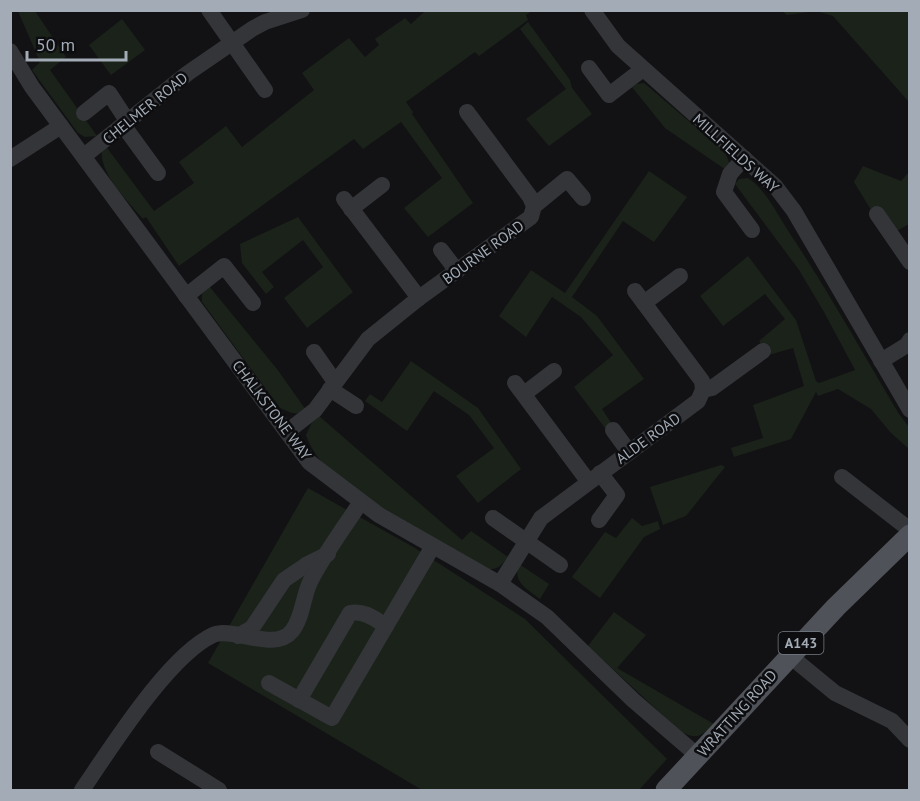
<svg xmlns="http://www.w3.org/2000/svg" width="920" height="801" font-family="'PT Sans',sans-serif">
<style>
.green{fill:#1a221a}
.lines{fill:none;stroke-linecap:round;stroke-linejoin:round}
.minor{stroke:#333539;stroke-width:16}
.major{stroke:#4f5259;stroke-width:21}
.labels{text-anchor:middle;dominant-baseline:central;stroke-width:5;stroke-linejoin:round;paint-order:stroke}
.shield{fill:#0d0d0f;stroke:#757c84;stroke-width:1.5}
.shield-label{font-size:14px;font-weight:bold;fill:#a2abb6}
.street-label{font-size:15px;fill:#a2abb6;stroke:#0d0d0f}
</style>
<rect width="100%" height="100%" fill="#121214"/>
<g class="green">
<path d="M18,11H35L66,57L50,70L97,136L85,137L78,133L32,70L40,62Z"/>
<path d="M425,11H532L526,15L528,20L479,56L475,52L406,102L413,112L412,114L473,203L428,237L404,208L442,178L401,122L363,149L354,139L179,266L146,217L143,219C128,201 98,173 102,148L105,145L154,211L194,183L179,162L226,126L242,147L314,90L302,73L349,38L365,57L379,45L375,39L405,18L411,24Z"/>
<path d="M782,11H909V102L833,16L816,11L787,15Z"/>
<path d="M122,19L145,50L111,75L89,45Z"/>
<path d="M528,22L570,80L572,88L592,114L549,146L526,119L566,89L520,29Z"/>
<path d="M644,83L725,152L729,162V167L726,170L665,128L632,87L637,84Z"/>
<path d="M863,166L901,181L909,172V224L893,233L871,210L854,182Z"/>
<path d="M649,171L687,197L654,242L623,221L572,297L597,316L644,379L602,409L612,424L605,428L574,387L613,355L581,317L552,297L526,337L499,316L531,270L565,293Z"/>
<path d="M748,178C765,189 776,212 787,229C827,289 862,352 899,414L909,427V449L891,433L871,409L838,389L818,396L816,392L791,439L734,457L731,448L763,438L753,405L804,386L793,348L769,355L759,341L785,319L765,294L723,326L700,296L748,256L796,320L816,381L819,383L855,370L824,312L799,270L735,184L739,179Z"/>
<path d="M298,217L353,292L307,328L284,298L323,267L303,240L262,272L274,287L266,294L242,263L240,244Z"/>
<path d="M209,286L277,369L306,410C296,417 290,412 280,408L202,302V294Z"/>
<path d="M411,361L478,408L521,469L478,503L456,476L494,448L469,415L434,391L407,431L365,401L370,394L382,402Z"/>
<path d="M319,416L462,540L471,531L508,557C500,567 497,571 484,568C460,554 436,540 412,526C376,504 320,477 306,435L312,422Z"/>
<path d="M721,465L725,467L686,516L663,525L650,487Z"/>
<path d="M308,488L415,548L525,619L667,759L639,790H422L208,663Z"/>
<path d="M632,518L642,526L658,521L660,529L644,537L600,598L572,577L605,532L616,538Z"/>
<path d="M519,564L549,584L540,599C527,589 512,582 519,564Z"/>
<path d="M614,612L646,635L617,668L714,724C702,736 698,740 681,732L588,646Z"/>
</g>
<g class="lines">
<g class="minor">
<path d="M209,10L265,90"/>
<path d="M592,10L618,46L775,186L794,211L910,410"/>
<path d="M10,51L32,87L309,462L379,515L500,584L547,617L633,700L698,756"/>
<path d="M589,68L609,95L643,69"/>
<path d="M84,113L109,93L128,122"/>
<path d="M123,125L158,173"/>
<path d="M84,156L188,73L252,29L265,22L302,10"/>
<path d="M744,158L730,174L724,192L752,230"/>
<path d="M10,159L61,126"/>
<path d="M344,199L419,298"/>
<path d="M534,206L567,179L583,198"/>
<path d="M351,209L382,185"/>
<path d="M877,214L910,262"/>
<path d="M441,250L457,271"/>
<path d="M635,291L702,381L703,390"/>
<path d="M186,296L224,266L253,303"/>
<path d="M644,303L680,276"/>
<path d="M314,352L335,382"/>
<path d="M881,361L907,345L910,340"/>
<path d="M515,383L588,481"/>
<path d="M330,389L356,406"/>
<path d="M524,394L554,371"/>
<path d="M613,430L629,452"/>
<path d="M288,431L315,410L368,339L419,298L531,217L534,206L530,197L467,112"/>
<path d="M842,477L910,530"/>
<path d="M493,518L560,565"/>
<path d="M599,520L617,495L600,473"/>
<path d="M500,584L541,518L698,401L703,390L712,388L763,351"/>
<path d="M238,636L252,628L284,580L306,565L328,554"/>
<path d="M790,656L835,693L892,721L910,740"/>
<path d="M269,683L332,718L433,546"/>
<path d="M299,700L350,613C364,610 375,619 386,626"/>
<path d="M158,752L219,790"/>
<path d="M82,790C111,748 168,656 213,635C233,626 274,653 292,631C303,617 303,595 311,580C325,553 344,528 360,503"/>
</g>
<path class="major" d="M666,790L836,607L910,535"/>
</g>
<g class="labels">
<rect class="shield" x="778.5" y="632" width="45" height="22" rx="4.5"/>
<g class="shield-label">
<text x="801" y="643">A143</text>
</g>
<g class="street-label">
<text transform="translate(145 108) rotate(-39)">CHELMER ROAD</text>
<text transform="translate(736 153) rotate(42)">MILLFIELDS WAY</text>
<text transform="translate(483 252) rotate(-36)">BOURNE ROAD</text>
<text transform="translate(272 410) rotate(53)">CHALKSTONE WAY</text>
<text transform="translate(648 438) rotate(-36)">ALDE ROAD</text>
<text transform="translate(737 713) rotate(-48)">WRATTING ROAD</text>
</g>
</g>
<rect width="920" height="801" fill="none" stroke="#a2abb6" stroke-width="24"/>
<path d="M27 51v9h99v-9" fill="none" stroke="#a2abb6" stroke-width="3"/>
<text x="36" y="51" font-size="18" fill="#a2abb6" stroke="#0d0d0f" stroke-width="4.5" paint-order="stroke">50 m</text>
</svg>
